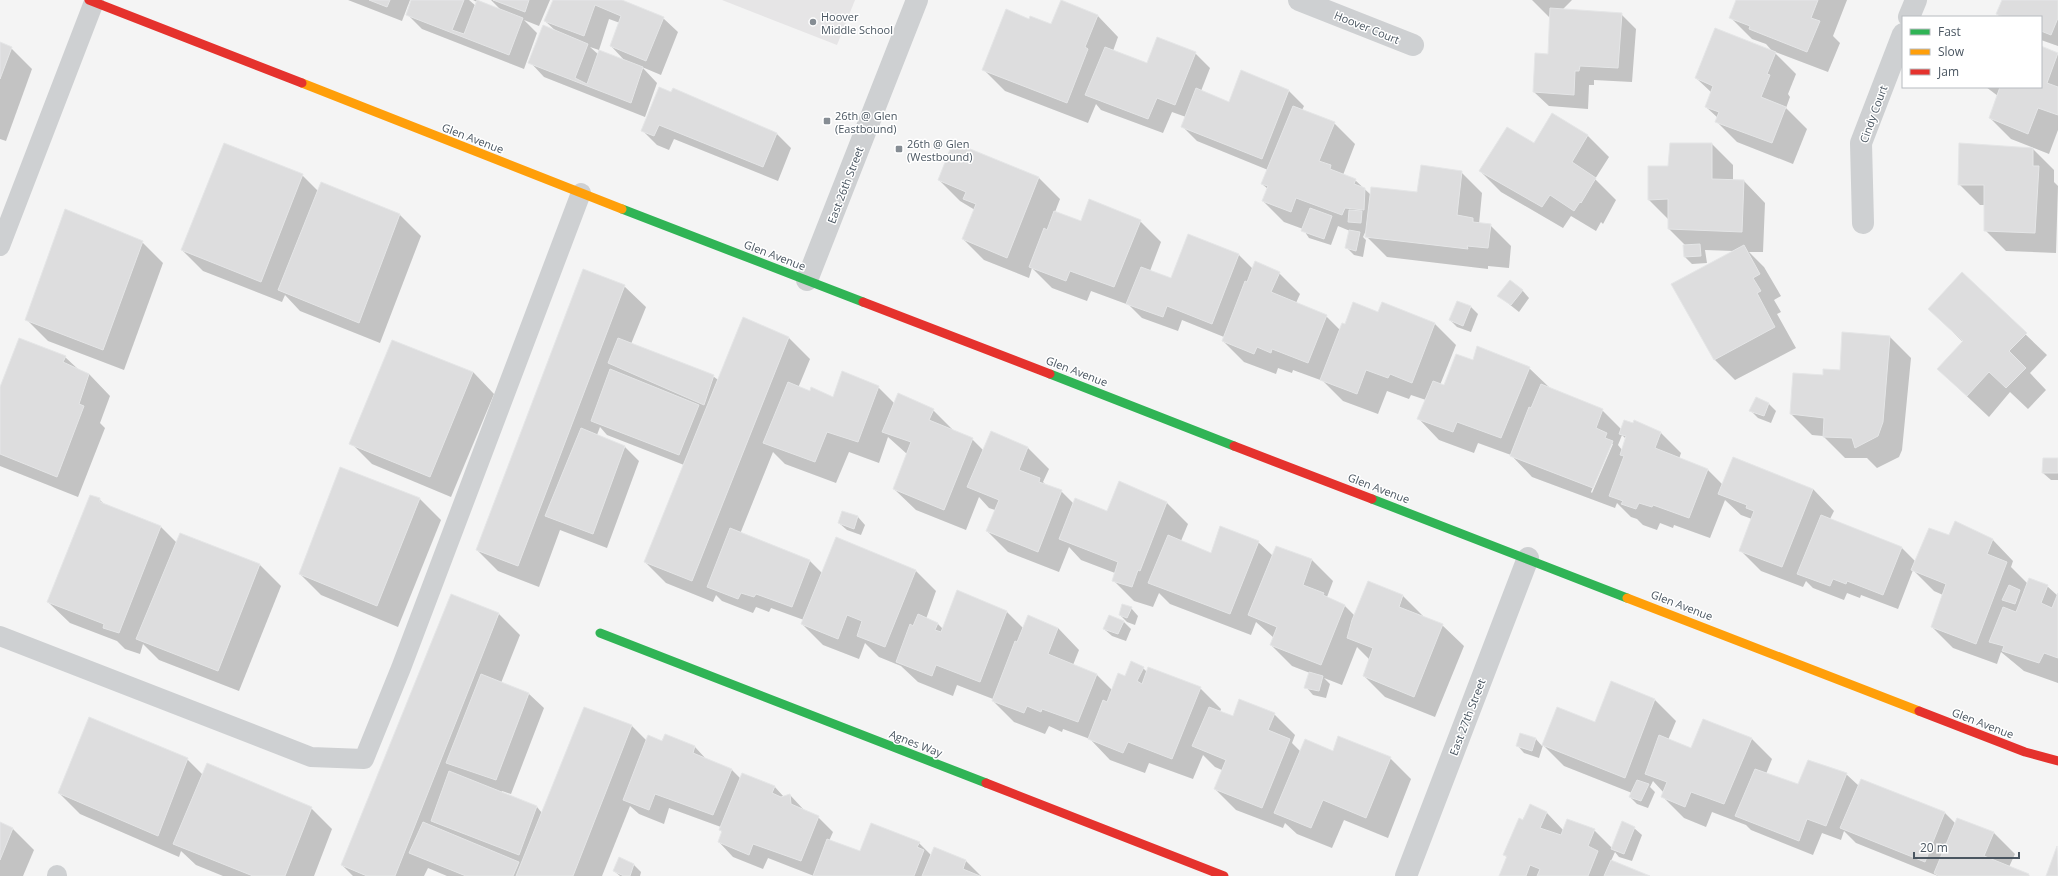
<svg xmlns="http://www.w3.org/2000/svg" width="2058" height="876" font-family="'Open Sans',sans-serif">
<style>
.education{fill:#e6e5e6}
.shadow{fill:#0003;fill-rule:evenodd}
.building{fill:#ddddde;stroke:#e5e6e7}
.lines{fill:none;stroke-linecap:round;stroke-linejoin:round}
.lane{stroke:#ced0d2;stroke-width:20}
.street{stroke:#ced0d2;stroke-width:22}
.fast{stroke:#30b455;stroke-width:9}
.slow{stroke:#ff9f0a;stroke-width:9}
.jam{stroke:#e5322d;stroke-width:9}
.poi-dot{fill:#868d94;stroke:#fff;stroke-width:1.5}
.labels{text-anchor:middle;dominant-baseline:central;stroke-width:3;stroke-linejoin:round;paint-order:stroke}
.poi-label{font-size:11px;fill:#4a5661;stroke:#fff;text-anchor:start}
.street-label{font-size:11px;fill:#4a5661;stroke:#fff}
</style>
<rect width="100%" height="100%" fill="#f4f4f4"/>
<path class="education" d="M722,0H855L837,45Z"/>
<g class="shadow">
<path d="M348,0H410L402,21Z"/>
<path d="M413,0H469L476,6L477,2L473,0H477L501,10L491,0H550L539,26L524,20L537,33L524,69L422,29L407,14Z"/>
<path d="M554,0H619L663,18L678,32L661,75L642,67L657,83L645,117L544,77L530,62L557,32L545,21ZM609,19L620,23L611,46L626,62L599,55L590,47L599,50Z"/>
<path d="M1532,0H1572L1562,10L1621,14L1636,29L1632,82L1594,80V85H1589L1588,109L1549,106L1534,92L1549,55L1551,19Z"/>
<path d="M1737,0H1847L1833,36L1840,43L1828,72L1773,51L1796,74L1788,94L1790,97L1786,108L1807,129L1793,164L1737,142L1716,121L1718,118L1706,107L1712,93L1696,78L1773,52L1766,44L1752,39L1731,18Z"/>
<path d="M2003,0H2058V46L2041,40V17H2001L1997,14Z"/>
<path d="M1097,15L1118,37L1113,51L1148,64L1195,53L1210,68L1201,91L1230,103L1241,72L1289,91L1304,106L1302,110L1334,123L1355,144L1343,175L1355,180L1371,195L1418,193L1461,172L1482,193L1479,224L1490,225L1511,246L1509,268L1488,266V269L1387,257L1366,236L1367,228L1363,237L1366,240L1363,257L1354,255L1346,247L1350,231L1338,226L1331,245L1309,238L1303,229L1284,222L1263,201L1268,189L1262,184L1268,170L1197,141L1183,127L1186,117L1172,112L1163,133L1101,110L1096,104L1088,123L1005,91L984,70L1029,20L1052,26Z"/>
<path d="M0,44L11,48L32,69L6,141L0,139Z"/>
<path d="M2041,47L2058,54V130L2049,154L2011,139L1990,118L1998,96L1986,87H2041Z"/>
<path d="M660,88L776,133L791,148L778,181L674,139L669,150L657,145L643,131Z"/>
<path d="M1552,114L1588,136L1609,157L1595,179L1616,200L1603,224L1601,222L1596,231L1571,216L1563,228L1501,192L1480,171L1534,145Z"/>
<path d="M1712,144L1733,165V181H1744L1765,203L1763,252H1749L1764,267L1781,296L1774,300L1781,312L1777,314L1796,348L1735,380L1714,359L1734,251L1705,250L1707,263L1692,264L1685,257V245L1669,229V220L1649,200L1669,167Z"/>
<path d="M2033,149L2054,170V182L2058,186L2056,253L2006,251L1985,230V205H1980L1959,184Z"/>
<path d="M302,175L318,191L400,215L421,236L380,343L300,311L285,295L282,302L203,271L182,250Z"/>
<path d="M1039,178L1060,199L1055,212L1082,222L1140,221L1161,242L1150,271L1172,279L1239,255L1253,269L1279,273L1300,294L1296,303L1326,316L1340,330L1345,325L1379,313L1383,303L1435,324L1456,345L1440,385L1444,386L1474,362L1529,368L1551,389L1602,410L1622,430L1660,432L1681,453L1679,459L1708,470L1723,485L1813,489L1834,511L1830,519L1901,547L1916,562L1950,537L1992,539L2013,561L2011,567L2028,584L2047,586L2058,596V683L2024,671L2001,652L1997,664L1953,648L1932,627L1943,595L1934,591L1913,570L1898,609L1861,595L1860,598L1847,593L1844,600L1813,588L1806,581L1803,587L1761,571L1740,550L1752,519L1741,515L1725,500L1710,538L1674,525L1673,528L1660,523L1657,530L1643,525L1637,519L1631,517L1617,503L1615,508L1532,477L1511,455L1478,443L1474,453L1439,440L1418,418L1426,400L1411,395L1409,399L1387,391L1378,414L1343,401L1323,381L1293,370L1292,373L1278,368L1276,374L1244,362L1223,341L1224,337L1182,320L1178,331L1142,318L1129,305L1091,291L1087,301L1052,288L1032,268L1029,278L984,260L963,239L975,210L960,201L939,180ZM1622,435L1626,439L1622,450L1618,445ZM1611,443L1613,444L1592,493L1591,492Z"/>
<path d="M142,242L163,263L124,370L48,341L27,320Z"/>
<path d="M1962,274L2047,355L2030,373L2046,390L2028,409L2010,392L1989,417L1938,369L1963,342L1929,309Z"/>
<path d="M624,286L646,307L631,344L713,376L718,380L744,318L789,338L810,359L798,388L833,398L878,387L895,404L933,410L954,431L972,439L984,451L991,433L1028,448L1049,469L1043,482L1047,486L1061,491L1074,504L1108,512L1119,483L1167,503L1188,524L1181,541L1211,554L1258,542L1273,556L1312,560L1333,581L1327,597L1344,605L1355,616L1403,596L1424,617L1442,625L1464,646L1435,717L1385,697L1364,676L1369,659L1357,647L1342,685L1324,678L1330,684L1326,698L1313,695L1306,687L1310,673L1292,666L1271,645L1274,638L1256,622L1251,635L1170,604L1159,593L1153,607L1134,601L1113,580L1115,573L1081,560L1069,547L1059,572L1008,552L987,531L995,510L989,508L979,497L966,530L916,510L894,489L907,454L888,437L879,463L849,452L836,483L785,464L773,452L740,534L810,561L822,573L915,570L936,591L926,619L938,624L943,629L1007,612L1024,629L1058,628L1079,650L1073,665L1097,675L1112,690L1125,677L1143,668L1147,672L1200,688L1221,709L1220,712L1233,717L1274,714L1295,735L1292,743L1301,752H1333L1390,758L1411,779L1388,838L1344,820L1332,848L1297,834L1285,823L1283,828L1236,810L1215,789L1222,770L1215,767L1203,755L1193,779L1149,763L1145,773L1110,760L1090,739L1063,729L1062,732L1049,726L1045,734L1014,722L993,701V699L957,685L953,696L918,682L901,666L879,657L865,643L859,659L823,645L802,624L804,620L771,608L769,612L756,607L753,613L722,601L716,595L713,602L666,583L645,562L684,465L607,435L600,427L597,435L625,447L639,461L607,548L560,530L539,587L498,571L477,550Z"/>
<path d="M1522,290L1529,298L1519,312L1499,296Z"/>
<path d="M1471,307L1478,314L1471,332L1457,327L1450,320Z"/>
<path d="M1890,337L1911,358L1902,450L1899,457L1877,468L1867,458H1845L1823,436L1812,435L1791,414L1824,376L1841,371Z"/>
<path d="M65,357L79,370L89,374L110,396L100,423L105,428L78,497L0,466V389Z"/>
<path d="M473,372L494,394L451,497L372,464L351,443Z"/>
<path d="M1757,399L1769,404L1776,411L1771,423L1758,418L1751,411Z"/>
<path d="M2058,459V480H2051L2043,473Z"/>
<path d="M341,469L420,499L441,520L398,627L321,595L300,574Z"/>
<path d="M99,499L105,505L161,527L177,543L180,535L260,565L281,586L239,691L159,660L143,644L140,654L125,649L117,641L70,623L48,602Z"/>
<path d="M858,517L865,525L861,535L847,530L839,523Z"/>
<path d="M1131,608L1138,616L1135,625L1127,622L1120,615Z"/>
<path d="M499,614L520,635L501,683L529,694L544,708L511,794L502,791L501,793L537,807L542,813L585,708L632,726L647,741L695,747L707,760L732,770L741,779L774,786L784,797L790,795L805,811L818,817L833,832L829,841L861,852L919,843L931,855L965,860L981,876H814L768,858L763,869L733,857L719,842L723,833L720,830L721,827L669,808L664,824L639,814L630,806L602,876H447L428,868L424,876H353L342,865Z"/>
<path d="M1124,622L1131,629L1126,641L1112,636L1104,629Z"/>
<path d="M1655,700L1676,721L1668,740L1692,749L1751,738L1772,759L1766,774L1799,786L1846,774L1859,786L1861,781L1945,813L1956,824L1958,819L1994,833L2015,854L2009,867L2030,876H1938L1856,843L1844,831L1841,840L1822,833L1813,855L1751,830L1746,825L1712,812L1706,827L1684,818L1663,797L1664,793L1653,781L1650,787L1655,792L1648,808L1637,804L1630,797L1632,793L1564,766L1543,745L1539,758L1524,753L1517,745L1520,734L1536,739L1542,746L1558,708L1595,723Z"/>
<path d="M187,759L203,775L311,808L332,829L314,876H223L196,865L181,851L179,857L80,814L59,793Z"/>
<path d="M1530,806L1547,813L1563,830H1594L1612,848L1634,828L1642,835L1632,861L1619,857L1615,852L1611,861L1647,876H1500L1507,858L1504,854Z"/>
<path d="M0,823L13,829L34,850L23,876H0Z"/>
<path d="M2057,847L2058,876H2047Z"/>
<path d="M619,859L634,865L641,872L640,876H620L614,871Z"/>
</g>
<g class="building">
<path d="M369,0H390L387,7Z"/>
<path d="M411,0H464L452,30L464,34L477,0L523,18L509,55L406,15Z"/>
<path d="M493,0H529L525,12Z"/>
<path d="M553,0H622L664,17L646,61L610,46L621,16L595,5L584,36L544,21Z"/>
<path d="M1061,0L1098,15L1085,47L1088,49L1067,103L982,70L1006,9L1029,19L1030,16L1051,24Z"/>
<path d="M1736,0H1818L1811,18L1820,21L1807,52L1749,29L1750,26L1729,18Z"/>
<path d="M2002,0H2058V18L2051,35L2041,31V17H2004L1996,14Z"/>
<path d="M1550,8L1622,13L1618,68L1580,66L1579,71H1575L1574,95L1533,92L1535,53L1548,54Z"/>
<path d="M543,25L588,44L575,78L587,84L599,50L643,67L631,103L528,63Z"/>
<path d="M1715,28L1776,52L1767,74L1770,75L1761,97L1786,107L1772,143L1715,122L1719,112L1705,107L1713,86L1695,78Z"/>
<path d="M1157,37L1196,52L1175,105L1157,98L1148,119L1085,95L1105,47L1147,63Z"/>
<path d="M0,42L12,47L0,79Z"/>
<path d="M2041,46L2058,53L2047,83L2058,87V115L2038,108L2028,134L1989,118L2000,87H2041Z"/>
<path d="M1241,70L1289,90L1262,159L1181,127L1196,88L1229,102Z"/>
<path d="M659,87L671,92L673,88L777,133L763,167L659,125L654,136L641,131Z"/>
<path d="M1293,106L1335,122L1319,161L1331,165L1330,169L1356,179L1354,184L1365,188L1364,210L1345,208L1342,215L1296,198L1291,212L1262,201L1268,186L1261,184Z"/>
<path d="M1552,113L1588,135L1572,162L1596,178L1581,203L1580,202L1574,211L1550,195L1542,207L1479,171L1507,127L1534,143Z"/>
<path d="M953,142L1039,177L1007,258L962,239L976,204L963,199L966,192L938,180Z"/>
<path d="M224,143L303,174L261,282L181,250Z"/>
<path d="M1670,143H1712V179L1744,180L1742,232L1668,229V199L1648,200V166H1668Z"/>
<path d="M1959,143L2033,148V166H2039L2035,233L1984,231V185H1958Z"/>
<path d="M1421,165L1462,171L1457,215L1473,218V222L1491,224L1488,248L1467,246L1468,249L1365,237L1371,187L1417,192Z"/>
<path d="M321,182L400,214L359,323L278,290Z"/>
<path d="M1089,199L1141,220L1114,287L1070,271L1066,281L1029,267L1044,228L1047,230L1054,211L1081,221Z"/>
<path d="M1310,208L1332,216L1324,239L1301,231Z"/>
<path d="M65,209L143,241L103,350L25,320Z"/>
<path d="M1349,210L1362,211L1361,223L1348,222Z"/>
<path d="M1349,230L1360,232L1356,251L1345,248Z"/>
<path d="M1188,234L1239,254L1212,324L1167,306L1163,317L1126,304L1141,267L1171,278Z"/>
<path d="M1700,244L1701,256L1684,257L1683,245Z"/>
<path d="M1744,245L1760,274L1753,278L1761,291L1757,293L1775,327L1714,360L1671,284Z"/>
<path d="M1255,261L1280,272L1271,292L1327,315L1308,363L1272,349L1271,353L1257,347L1254,354L1222,341L1245,281L1247,282Z"/>
<path d="M583,269L625,285L518,566L476,550Z"/>
<path d="M1962,272L2027,333L2009,351L2026,368L2006,388L1989,372L1967,396L1937,369L1963,341L1928,309Z"/>
<path d="M1510,280L1523,290L1511,305L1497,296Z"/>
<path d="M1457,301L1471,306L1463,326L1449,320Z"/>
<path d="M1353,302L1378,312L1382,302L1435,323L1412,383L1390,374L1388,378L1366,370L1357,394L1320,380L1342,323L1345,324Z"/>
<path d="M743,317L789,337L692,581L644,562Z"/>
<path d="M1842,332L1890,336L1883,422L1878,436L1855,448L1852,438L1823,437L1824,418L1790,414L1793,373L1823,375V369L1840,370Z"/>
<path d="M19,338L66,356L63,362L89,374L79,404L84,406L57,477L0,454V387Z"/>
<path d="M618,338L714,375L704,405L608,363Z"/>
<path d="M392,340L473,372L430,477L349,444Z"/>
<path d="M1477,346L1530,367L1501,438L1457,422L1453,432L1417,419L1433,381L1444,385L1456,354L1473,360Z"/>
<path d="M610,369L699,405L679,455L591,421Z"/>
<path d="M842,371L879,386L858,442L827,432L815,462L763,443L788,382L810,391L811,387L833,397Z"/>
<path d="M1541,384L1603,409L1596,428L1607,433L1605,438L1613,441L1593,488L1510,456L1529,407L1531,408Z"/>
<path d="M898,393L934,409L929,420L973,438L944,510L893,489L911,442L882,432Z"/>
<path d="M1756,397L1769,403L1764,416L1749,411Z"/>
<path d="M1624,420L1633,423L1634,420L1661,432L1655,448L1708,469L1689,518L1653,505L1652,507L1639,503L1636,509L1621,504L1623,501L1609,496L1624,456L1620,455L1626,436L1619,434Z"/>
<path d="M581,428L625,446L593,534L545,516Z"/>
<path d="M991,431L1028,447L1019,470L1040,478L1039,482L1062,490L1038,552L986,531L999,500L967,487Z"/>
<path d="M1733,457L1813,489L1782,567L1739,551L1754,511L1746,508L1747,505L1718,494Z"/>
<path d="M2043,458H2058V473H2042Z"/>
<path d="M340,467L420,498L377,606L299,574Z"/>
<path d="M1119,481L1167,502L1140,571L1138,570L1132,587L1112,581L1118,562L1059,539L1075,498L1107,511Z"/>
<path d="M90,495L100,498V502L161,526L119,633L103,628L104,624L47,602Z"/>
<path d="M842,511L858,516L854,529L838,523Z"/>
<path d="M1821,515L1902,547L1883,595L1847,581L1846,584L1833,579L1830,586L1797,574Z"/>
<path d="M1955,521L1993,539L1987,554L2007,562L1976,644L1931,627L1946,584L1911,570L1929,528L1949,535Z"/>
<path d="M1220,526L1259,541L1230,614L1148,583L1168,535L1211,553Z"/>
<path d="M730,528L810,560L792,607L756,594L754,597L741,593L738,599L707,587Z"/>
<path d="M180,533L260,564L218,671L136,639Z"/>
<path d="M836,537L916,570L885,647L857,636L862,621L847,615L838,639L801,624Z"/>
<path d="M1276,546L1312,559L1303,585L1324,593L1323,595L1345,605L1321,665L1270,645L1277,627L1248,615Z"/>
<path d="M2029,578L2048,585L2041,603L2052,608L2058,593V658L2044,653L2039,663L2002,651L2004,646L1989,642L2003,607L2016,612Z"/>
<path d="M1368,581L1403,595L1399,607L1443,624L1414,697L1363,676L1373,648L1347,638L1352,620Z"/>
<path d="M2009,585L2020,590L2015,604L2002,600Z"/>
<path d="M957,590L1007,611L980,682L936,665L932,676L896,662L910,624L913,626L918,614L938,623L935,630L941,632Z"/>
<path d="M451,594L499,613L395,876H367L341,865Z"/>
<path d="M1122,604L1132,607L1127,618L1119,615Z"/>
<path d="M1028,615L1058,628L1048,654L1097,674L1078,722L1042,709L1041,712L1027,706L1024,713L992,701L1015,641L1017,642Z"/>
<path d="M1109,615L1124,621L1118,634L1103,629Z"/>
<path d="M1131,661L1144,667L1137,681L1142,684L1148,667L1201,687L1172,759L1128,742L1123,753L1088,739L1103,700L1107,702L1118,673L1125,676Z"/>
<path d="M1309,672L1323,676L1319,691L1304,688Z"/>
<path d="M481,674L529,693L496,780L446,763Z"/>
<path d="M1611,681L1655,699L1625,778L1542,745L1557,707L1595,722Z"/>
<path d="M1239,699L1275,713L1268,730L1290,739L1262,808L1214,789L1226,760L1192,746L1209,707L1233,716Z"/>
<path d="M584,707L632,725L573,876H516Z"/>
<path d="M89,717L188,758L158,836L58,793Z"/>
<path d="M1703,719L1752,738L1724,804L1691,792L1685,807L1661,797L1667,782L1645,774L1659,735L1691,748Z"/>
<path d="M1520,733L1536,738L1532,751L1516,746Z"/>
<path d="M665,734L695,746L693,753L732,769L713,815L655,794L649,810L623,800L648,735L662,741Z"/>
<path d="M1338,736L1391,757L1366,818L1323,800L1311,828L1274,813L1305,739L1333,751Z"/>
<path d="M1808,760L1847,773L1826,826L1807,819L1799,841L1735,816L1755,769L1798,784Z"/>
<path d="M207,763L312,807L285,876H253L173,844Z"/>
<path d="M449,771L537,806L519,855L431,821Z"/>
<path d="M742,773L775,786L772,793L781,797L790,794L791,804L819,816L801,861L753,844L749,855L718,842L722,831L719,830Z"/>
<path d="M1861,779L1945,812L1925,862L1840,828Z"/>
<path d="M1637,780L1649,784L1641,801L1629,797Z"/>
<path d="M1530,804L1547,812L1540,828L1561,835L1567,819L1595,829L1588,846L1598,851L1588,876H1537L1540,869L1530,865L1526,876H1499L1507,856L1503,855L1519,818L1523,820Z"/>
<path d="M1957,818L1994,832L1984,856L2029,874L2028,876H1939L1934,873Z"/>
<path d="M1622,821L1635,827L1624,854L1611,849Z"/>
<path d="M0,822L13,828L0,860Z"/>
<path d="M423,822L519,862L513,876H466L409,853Z"/>
<path d="M871,823L920,842L917,847L924,850L914,876H813L827,839L860,851Z"/>
<path d="M2057,846L2058,876H2046Z"/>
<path d="M934,847L966,860L963,869L980,876H922Z"/>
<path d="M619,857L634,864L630,876H624L613,871Z"/>
<path d="M1611,860L1650,876H1604Z"/>
</g>
<g class="lines">
<g class="lane">
<path d="M0,246L94,2"/>
<path d="M0,636L311,757L364,759L401,668L581,193"/>
<path d="M57,876V875"/>
</g>
<g class="street">
<path d="M1299,0L1413,45"/>
<path d="M1909,17L1916,0"/>
<path d="M1863,223L1861,143L1903,34"/>
<path d="M807,280L917,0"/>
<path d="M1406,876L1528,558"/>
</g>
<g class="fast">
<path d="M622,209L863,302"/>
<path d="M1050,374L1234,446"/>
<path d="M1372,499L1627,598"/>
<path d="M600,633L986,783"/>
</g>
<g class="slow">
<path d="M302,83L622,209"/>
<path d="M1627,598L1919,711"/>
</g>
<g class="jam">
<path d="M89,0L302,83"/>
<path d="M863,302L1050,374"/>
<path d="M1234,446L1372,499"/>
<path d="M1919,711L2025,752L2058,761"/>
<path d="M986,783L1224,876"/>
</g>
</g>
<g class="poi-dot">
<circle cx="813" cy="22" r="4"/>
<rect x="823" y="117" width="8" height="8" rx="2"/>
<rect x="895" y="145" width="8" height="8" rx="2"/>
</g>
<g class="labels">
<g class="poi-label">
<text x="821" y="16">Hoover<tspan x="821" dy="13">Middle School</tspan></text>
<text x="835" y="115">26th @ Glen<tspan x="835" dy="13">(Eastbound)</tspan></text>
<text x="907" y="143">26th @ Glen<tspan x="907" dy="13">(Westbound)</tspan></text>
</g>
<g class="street-label">
<text transform="translate(1367 27) rotate(22)">Hoover Court</text>
<text transform="translate(1873 114) rotate(-70)">Cindy Court</text>
<text transform="translate(473 138) rotate(21)">Glen Avenue</text>
<text transform="translate(845 185) rotate(-69)">East 26th Street</text>
<text transform="translate(775 255) rotate(21)">Glen Avenue</text>
<text transform="translate(1077 371) rotate(21)">Glen Avenue</text>
<text transform="translate(1379 488) rotate(21)">Glen Avenue</text>
<text transform="translate(1682 605) rotate(21)">Glen Avenue</text>
<text transform="translate(1467 717) rotate(-69)">East 27th Street</text>
<text transform="translate(1983 723) rotate(21)">Glen Avenue</text>
<text transform="translate(916 743) rotate(21)">Agnes Way</text>
</g>
</g>
<rect x="1902" y="16" width="140" height="72" fill="#ffffff" stroke="#b7bbc0"/>
<rect x="1910" y="29" width="20" height="6" fill="#30b455" stroke="#b7bbc0"/>
<text x="1938" y="36" font-size="12" fill="#4a5661">Fast</text>
<rect x="1910" y="49" width="20" height="6" fill="#ff9f0a" stroke="#b7bbc0"/>
<text x="1938" y="56" font-size="12" fill="#4a5661">Slow</text>
<rect x="1910" y="69" width="20" height="6" fill="#e5322d" stroke="#b7bbc0"/>
<text x="1938" y="76" font-size="12" fill="#4a5661">Jam</text>
<path d="M1914 852v6h105v-6" fill="none" stroke="#4a5661" stroke-width="2"/>
<text x="1920" y="852" font-size="12" fill="#4a5661" stroke="#ffffff" stroke-width="3" paint-order="stroke">20 m</text>
</svg>
